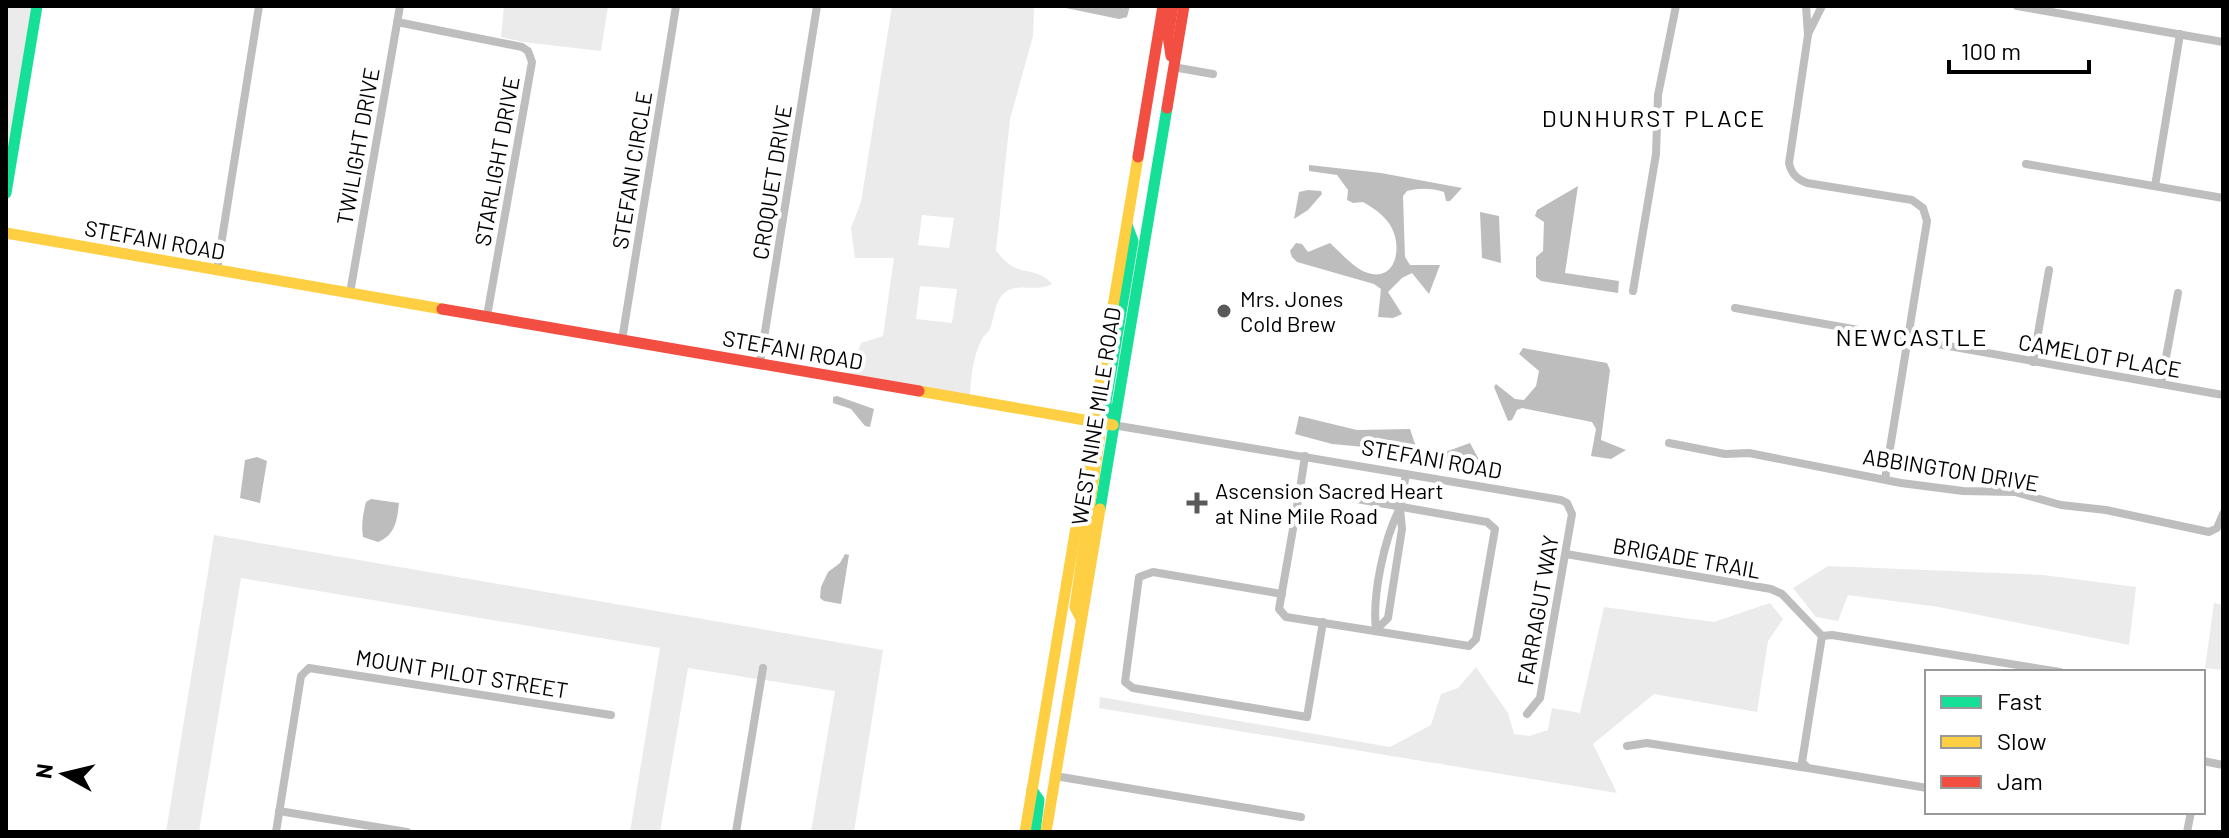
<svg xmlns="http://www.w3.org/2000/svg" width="2229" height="838" font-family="Barlow,sans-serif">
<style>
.green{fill:#ebebeb;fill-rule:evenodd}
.water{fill:#bdbdbd}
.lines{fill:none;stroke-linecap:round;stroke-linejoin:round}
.street{stroke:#bebebe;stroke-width:8}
.fast{stroke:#16e098;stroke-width:11}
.slow{stroke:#ffcf43;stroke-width:11}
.jam{stroke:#f24e42;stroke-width:11}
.poi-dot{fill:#595959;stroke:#fff;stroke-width:3}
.labels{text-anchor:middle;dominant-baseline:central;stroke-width:8;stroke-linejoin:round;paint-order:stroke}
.street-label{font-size:22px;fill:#000;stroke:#fff}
.poi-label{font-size:22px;fill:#000;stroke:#fff;text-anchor:start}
.neighbourhood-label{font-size:24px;letter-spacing:2px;fill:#000;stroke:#fff}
</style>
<rect width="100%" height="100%" fill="#fff"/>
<g class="green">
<path d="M6,6H37L6,193Z"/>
<path d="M504,6H608L601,51L523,42L501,37Z"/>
<path d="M892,6H1032L1034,10L1033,36L1010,119L996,250C1017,281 1034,263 1052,284C1039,292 1023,284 1009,290C994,297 995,317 990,329C988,333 984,335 982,339C973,356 971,377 970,395L850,374L861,343L883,336L894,258H855L851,228L861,202ZM922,215L954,218L949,248L918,245ZM920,286L957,289L952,323L916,319Z"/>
<path d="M214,535L883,650L854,832H811L835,691L688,668L660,832H630L660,648L241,578L199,832H166Z"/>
<path d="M1828,566L2043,575L2136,587L2129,645L1939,607L1848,595L1838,621L1816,617L1793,588Z"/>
<path d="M1770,603L1783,619L1768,641L1757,712L1654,694L1593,744L1617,793L1099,708L1100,697L1390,747L1431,725L1441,694L1458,688L1476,667L1508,713L1514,734L1529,736L1548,730L1552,708L1580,713L1604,607L1714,622Z"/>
<path d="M2214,603L2223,605V670L2205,668Z"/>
</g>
<g class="water">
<path d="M1056,6H1130L1127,17L1119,19Z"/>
<path d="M1309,165L1381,173L1462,188L1450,201H1446L1444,192C1431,188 1419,188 1407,191L1403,196L1405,257L1410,265H1440L1429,294L1412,273L1402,278L1388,292L1402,314L1393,318L1378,317L1381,289L1374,284L1297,262L1292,257L1290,251L1296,243L1302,244L1308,252L1330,243C1341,253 1352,266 1365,272C1398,285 1404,242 1388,222C1381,213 1372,207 1363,202L1353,203L1347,200L1348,190L1337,175L1309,171Z"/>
<path d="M1578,186L1565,273L1619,281L1618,293L1541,281L1536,277V257L1543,251L1544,222L1535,216L1537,210Z"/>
<path d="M1308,190L1321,191L1322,194L1308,210L1294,219L1299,192Z"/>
<path d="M1480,212L1499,216L1501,263L1482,258Z"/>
<path d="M1523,348L1607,363L1610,370L1601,440L1626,450L1611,459L1591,456L1596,429L1592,422L1522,408L1517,410L1512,420L1508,421L1494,387L1496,384L1515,399L1524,400L1536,386L1539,371L1519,354Z"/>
<path d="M837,396L874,409L870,427L865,426L851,409L833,403V397Z"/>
<path d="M1299,416L1357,430L1410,429L1416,447L1423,454L1445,452L1470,443L1483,467L1386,449L1332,444L1295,434Z"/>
<path d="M257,457L267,461L260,503L240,498L245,460Z"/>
<path d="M371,499L399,503C397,521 395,535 378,542L363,537C361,525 363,514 366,502Z"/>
<path d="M845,554L849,555L841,604L824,601L820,598L821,587L828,572L840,563Z"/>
</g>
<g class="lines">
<g class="street">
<path d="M1806,6L1808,35L1789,163C1791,173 1796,179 1807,183L1912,200L1923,208L1927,221L1885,479"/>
<path d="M2017,6L2223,42"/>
<path d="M397,22L522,47L528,51L532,62L487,316"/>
<path d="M1808,34L1822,6"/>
<path d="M1173,67L1213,74"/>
<path d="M2026,164L2223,198"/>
<path d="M2155,186L2180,34"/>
<path d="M217,270L259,6"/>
<path d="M1633,291L1656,154L1658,95L1676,6"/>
<path d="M350,293L400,6"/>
<path d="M1735,308L2223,395"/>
<path d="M622,340L676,6"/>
<path d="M2033,362L2049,270"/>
<path d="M760,363L817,6"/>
<path d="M2161,384L2178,293"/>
<path d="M1113,425L1561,500L1567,503L1572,514L1540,698L1527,714"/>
<path d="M1669,443L1725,454L1749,453L1901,483L1963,491L2015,492L2061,505L2106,510L2209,532L2217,528L2223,514"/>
<path d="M1300,489L1487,522L1495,529L1476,639L1469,646L1286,617L1279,609Z"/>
<path d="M1300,489L1305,456"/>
<path d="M1400,508C1384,539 1372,595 1376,630L1388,618L1402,529L1400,508L1406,474"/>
<path d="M1566,554L1771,589L1782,594L1822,636L1832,635L2060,672"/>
<path d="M1282,594L1153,572L1139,577L1125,682L1133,688L1307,717L1323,622"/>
<path d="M1822,636L1802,762L1808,768L1927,788"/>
<path d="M1627,746L1647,743L1807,768"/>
<path d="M2203,761L2223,765"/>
<path d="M1055,776L1301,817"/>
<path d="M279,811L407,832"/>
<path d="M276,832L301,676L309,668L611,715"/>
<path d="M736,832L763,668"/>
<path d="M2187,832L2191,812"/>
</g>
<g class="fast">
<path d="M6,193L37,6"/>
<path d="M1113,425L1108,419L1106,402L1133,241L1127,225"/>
<path d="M1100,509L1167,108"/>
<path d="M1032,790L1039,800L1035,832"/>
</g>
<g class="slow">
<path d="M6,233L442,309"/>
<path d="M919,391L1113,425"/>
<path d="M1080,617L1075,607L1100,434L1093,421"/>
<path d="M1025,832L1138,157"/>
<path d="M1046,832L1100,509"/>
</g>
<g class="jam">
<path d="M1171,56L1168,36L1173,6"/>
<path d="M1167,108L1184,6"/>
<path d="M1138,157L1163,6"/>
<path d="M442,309L919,391"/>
</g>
</g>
<g class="poi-dot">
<circle cx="1224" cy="311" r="8"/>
<path d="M1193 491h8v8h8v8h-8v8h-8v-8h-8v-8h8z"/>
</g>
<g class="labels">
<g class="street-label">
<text transform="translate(357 146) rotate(-80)">TWILIGHT DRIVE</text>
<text transform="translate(496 161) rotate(-80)">STARLIGHT DRIVE</text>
<text transform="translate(631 170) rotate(-81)">STEFANI CIRCLE</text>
<text transform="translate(771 182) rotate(-81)">CROQUET DRIVE</text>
<text transform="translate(155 239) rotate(10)">STEFANI ROAD</text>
<text transform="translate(793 349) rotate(10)">STEFANI ROAD</text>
<text transform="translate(2100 355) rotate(10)">CAMELOT PLACE</text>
<text transform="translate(1095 416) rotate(-81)">WEST NINE MILE ROAD</text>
<text transform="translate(1432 458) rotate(10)">STEFANI ROAD</text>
<text transform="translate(1951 469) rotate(9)">ABBINGTON DRIVE</text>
<text transform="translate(1687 557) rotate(10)">BRIGADE TRAIL</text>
<text transform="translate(1537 610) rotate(-80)">FARRAGUT WAY</text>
<text transform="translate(462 673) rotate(9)">MOUNT PILOT STREET</text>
</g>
<g class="poi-label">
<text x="1240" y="298">Mrs. Jones<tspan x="1240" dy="25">Cold Brew</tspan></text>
<text x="1215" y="490">Ascension Sacred Heart<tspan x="1215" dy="25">at Nine Mile Road</tspan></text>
</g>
<g class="neighbourhood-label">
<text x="1654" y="117">DUNHURST PLACE</text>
<text x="1912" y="336">NEWCASTLE</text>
</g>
</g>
<rect width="2229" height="838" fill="none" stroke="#000000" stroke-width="16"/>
<rect x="1925" y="670" width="280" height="144" fill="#ffffff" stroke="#999999" stroke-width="2"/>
<rect x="1941" y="696" width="40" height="12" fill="#16e098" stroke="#999999" stroke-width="2"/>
<text x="1997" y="710" font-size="24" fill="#000000">Fast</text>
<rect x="1941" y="736" width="40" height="12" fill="#ffcf43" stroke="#999999" stroke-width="2"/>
<text x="1997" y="750" font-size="24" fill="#000000">Slow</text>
<rect x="1941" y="776" width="40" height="12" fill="#f24e42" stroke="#999999" stroke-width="2"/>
<text x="1997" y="790" font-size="24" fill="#000000">Jam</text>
<g transform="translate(64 774) rotate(278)" stroke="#ffffff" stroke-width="6" paint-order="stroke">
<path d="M0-6L14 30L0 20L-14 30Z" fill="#000000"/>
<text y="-12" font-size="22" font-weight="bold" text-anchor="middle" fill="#000000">N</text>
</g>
<path d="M1949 60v12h140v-12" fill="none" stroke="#000000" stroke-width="4"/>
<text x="1961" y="60" font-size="24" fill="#000000" stroke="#ffffff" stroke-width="6" paint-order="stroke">100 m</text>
</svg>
